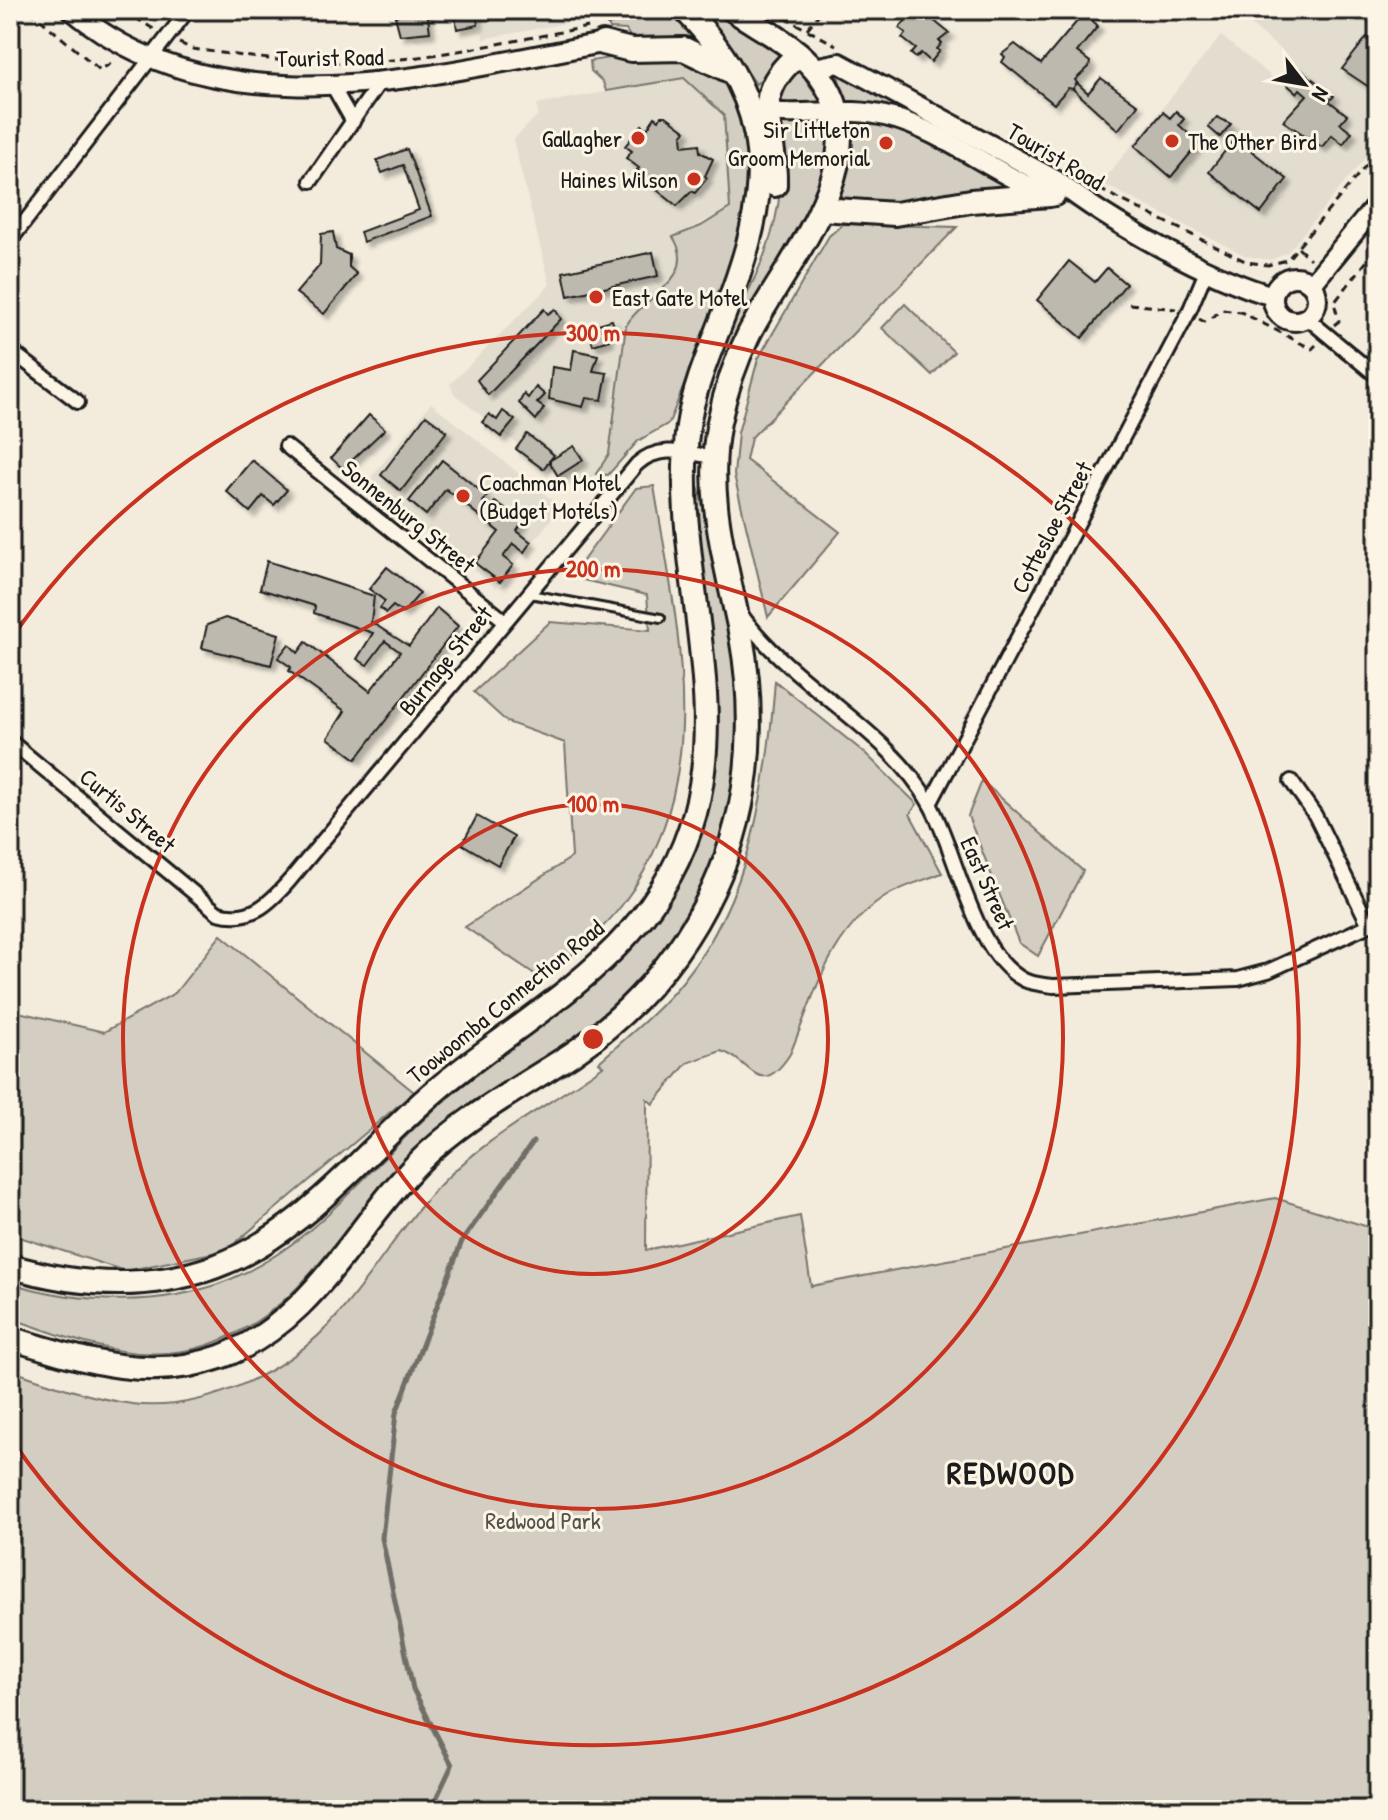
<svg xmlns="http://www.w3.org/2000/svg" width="1388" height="1820" font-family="'Patrick Hand',sans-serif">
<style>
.built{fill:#e3ddcf}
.green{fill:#d3cec1;stroke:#78756e;stroke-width:2}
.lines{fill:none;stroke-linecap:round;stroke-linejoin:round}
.stream{stroke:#716e68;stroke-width:5}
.building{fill:#beb9ae;stroke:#1c1c1c;stroke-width:2;filter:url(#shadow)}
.lane-casing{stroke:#1c1c1c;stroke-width:12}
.street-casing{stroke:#1c1c1c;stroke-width:18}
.secondary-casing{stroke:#1c1c1c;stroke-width:24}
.highway-casing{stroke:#1c1c1c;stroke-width:28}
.path{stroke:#1c1c1c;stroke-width:3;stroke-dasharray:8 6;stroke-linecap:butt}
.lane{stroke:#fcf5e5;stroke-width:6}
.street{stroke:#fcf5e5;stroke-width:12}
.secondary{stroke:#fcf5e5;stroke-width:18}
.highway{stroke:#fcf5e5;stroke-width:22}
.ring{fill:none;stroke:#c8321e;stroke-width:4}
.poi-dot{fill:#c8321e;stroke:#fcf5e5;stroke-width:3}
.labels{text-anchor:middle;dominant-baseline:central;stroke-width:6;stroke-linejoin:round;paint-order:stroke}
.street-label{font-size:24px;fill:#1c1c1c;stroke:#fcf5e5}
.poi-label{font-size:24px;fill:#1c1c1c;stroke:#fcf5e5;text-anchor:end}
.park-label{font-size:24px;fill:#53514e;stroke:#fcf5e5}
.district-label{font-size:32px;font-weight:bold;letter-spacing:2px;fill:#1c1c1c;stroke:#fcf5e5}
.centre{fill:#c8321e;stroke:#fcf5e5;stroke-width:4}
.ring-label{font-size:24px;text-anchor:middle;font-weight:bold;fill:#c8321e;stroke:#fcf5e5;stroke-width:6;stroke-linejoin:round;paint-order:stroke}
</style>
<defs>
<filter id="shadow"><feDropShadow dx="5" dy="5" stdDeviation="2" flood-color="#0004"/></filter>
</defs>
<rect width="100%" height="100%" fill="#f3ecdd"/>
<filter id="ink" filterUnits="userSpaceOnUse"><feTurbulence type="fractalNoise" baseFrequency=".0125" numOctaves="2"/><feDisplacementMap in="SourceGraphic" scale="16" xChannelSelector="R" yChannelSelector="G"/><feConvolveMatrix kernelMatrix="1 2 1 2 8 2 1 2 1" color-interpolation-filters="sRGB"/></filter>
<g filter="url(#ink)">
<g class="built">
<path d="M479,10H633L483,39Z"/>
<path d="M1245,10H1371L1378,16V142L1288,252L1271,260L1246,256L1101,183L1221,36L1277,81L1294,61L1240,16Z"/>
<path d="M684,78L724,115L730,208L674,237L681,256L676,276L639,308L626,326L609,454L596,474L575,490L454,394L450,384L550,285L513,140L538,115L537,104Z"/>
<path d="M431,403L561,507L496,588L366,484Z"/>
</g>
<g class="green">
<path d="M633,10H672L696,40L633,41L626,30L610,29L605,18Z"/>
<path d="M698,10H717L785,56L756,84L723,37Z"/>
<path d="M630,55H680L717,73L730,91L740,115L748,149L749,193L738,248L669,423L638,441L608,475L596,474L609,454L626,326C643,295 700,279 673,237L701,226L730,208L724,115L684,78L606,91L603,82L591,71L590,61Z"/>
<path d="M798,68L822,104L776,105L781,87Z"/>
<path d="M837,72L907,107L900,113L846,104Z"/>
<path d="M826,118L829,137L826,166L816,194L729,347L723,344C746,295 776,245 780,189C782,168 777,144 775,122Z"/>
<path d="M850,118L912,133L1019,189L901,207L836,202L850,162Z"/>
<path d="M843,224L957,227L751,438L746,460L840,532L768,617L734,475L738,433L758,359L829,236Z"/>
<path d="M905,304L954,352L932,375L882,328Z"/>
<path d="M695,474C724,591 757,719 721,838C694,929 627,1003 549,1055C501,1087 451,1114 410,1154C340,1222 307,1312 208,1345C139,1368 75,1340 10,1318V1283C80,1304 162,1308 231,1279C309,1247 361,1178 421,1122C567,986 710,957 718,722L692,518Z"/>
<path d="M654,486C677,628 717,780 622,905C600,934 570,956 542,979L465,927L572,857L565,743L507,722L474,692L550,622L650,630L647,595L571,577L636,488Z"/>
<path d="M775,681L866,754L917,804L910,814L942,873C925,880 906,885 890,894C830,929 815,994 790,1054C759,1102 751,1059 721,1051L687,1063L653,1104L647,1099L646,1250L800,1216L811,1286L1275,1198L1378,1230V1810H10V1370C50,1384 91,1398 132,1404C204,1413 291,1370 337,1316C373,1275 400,1227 438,1187C486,1136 547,1107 603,1066L599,1062C628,1036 658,1012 683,981C751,897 767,786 775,681Z"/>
<path d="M982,781L1083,871L1038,956L1019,943L968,816Z"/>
<path d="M221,935L414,1092L227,1250L125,1271L10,1234V1010L104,1032L175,993Z"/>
</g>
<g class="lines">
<path class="stream" d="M431,1810L452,1765L413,1689L382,1538L396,1413L462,1241L533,1142"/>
</g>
<g class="building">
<path d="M405,10H427L430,32L400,35L395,16L405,13Z"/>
<path d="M454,10H476L478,25L457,29Z"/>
<path d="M915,10H921L949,33L939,41L942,43L937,49L940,51L931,62L921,53L916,58L911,54L916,49L902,38L906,33L899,28Z"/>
<path d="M1084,13L1098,26L1077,52L1090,62L1089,67L1075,80L1077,83L1073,89L1068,88L1054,104L1002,62L1005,57L1002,54L1015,44L1041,64Z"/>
<path d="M1367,37L1378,45V93L1342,69Z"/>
<path d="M1296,66L1334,96L1329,101L1347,115L1340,123L1352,132L1343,144L1332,135L1322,147L1283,121L1307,95L1300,89L1297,93L1284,82Z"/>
<path d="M1101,78L1138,105L1118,130L1073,89L1077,83L1088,93Z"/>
<path d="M1176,111L1184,119L1179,125L1199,143L1171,177L1135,146L1163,112L1170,118Z"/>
<path d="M661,116H666L686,131L682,136L683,146L699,144L700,152L713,159L705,176L707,178L695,193L692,191L677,206L642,178L644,175L637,170L639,168L626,158L632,151L625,146L642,125L647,129L655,117L659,120Z"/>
<path d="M1217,117L1231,124L1220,137L1208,127Z"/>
<path d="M1235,138L1287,179L1261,213L1209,172Z"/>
<path d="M407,149L432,216L363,242L360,232L419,210L403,165L382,173L377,160Z"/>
<path d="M333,232L336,249L349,255V267L357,274L324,314L296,293L320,265L321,234Z"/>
<path d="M653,252L658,276L568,296L563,272Z"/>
<path d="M1069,261L1095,282L1107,268L1126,284L1082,338L1037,300Z"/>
<path d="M544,309L548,314L555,309L561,319L488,395L477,380Z"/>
<path d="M612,320L615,328L607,331L609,340L593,345L588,327Z"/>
<path d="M574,350L598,355L593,371L607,373L602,400L586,398L583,407L549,399L552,367L571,370Z"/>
<path d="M536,387L545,395L537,403L544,408L536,420L519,403L524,394L528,398Z"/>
<path d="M503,411L515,420L501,437L482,422L489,414L497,420Z"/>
<path d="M369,415L385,429L343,469L331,458Z"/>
<path d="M426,415L447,431L401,491L381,475Z"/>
<path d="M527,434L554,455L543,469L516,449Z"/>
<path d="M574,446L583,460L558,476L549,461Z"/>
<path d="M252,460L287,490L274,505L263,496L250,512L226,491Z"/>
<path d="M442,460L487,496L483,502L490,508L495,502L523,522L517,531L531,542L524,552L513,544L503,557L513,565L500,582L475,563L499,532L446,489L426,515L409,501Z"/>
<path d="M267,561L374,596L371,622L409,646L437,608L458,626L356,759L328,738L345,711L289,671L291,667L278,658L289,644L298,653L306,642L370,691L400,652L385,641L367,665L357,659L373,633L314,613L315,606L260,589Z"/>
<path d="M387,567L420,593L403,613L393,606L386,613L380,608L385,601L369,589Z"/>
<path d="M225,618L279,634L271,665L202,648L207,625Z"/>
<path d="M477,816L514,837L498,865L462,844Z"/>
</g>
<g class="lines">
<g class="lane-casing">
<path id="lane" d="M530,594L661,618"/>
</g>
<g class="street-casing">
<g id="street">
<path d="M332,85L353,122"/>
<path d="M311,181L379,83"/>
<path d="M10,241L188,10"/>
<path d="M1307,318L1378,377"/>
<path d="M10,350L78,402"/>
<path d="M286,446L505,621"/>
<path d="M740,613C793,687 887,727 930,804C957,852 973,954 1024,980C1032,984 1045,985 1054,986L1238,979L1268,971L1378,921"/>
<path d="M10,741L218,913C251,922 269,904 290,880L637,464C659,444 687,453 714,457"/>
<path d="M1291,781L1315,815L1369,925"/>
<path d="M930,804L1188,314L1207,269"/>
</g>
</g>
<g class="secondary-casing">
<g id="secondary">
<path d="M72,10C221,135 432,74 603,43"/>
<path d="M814,68L839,63L1057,181C1109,222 1209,278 1273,296"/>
<path d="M756,110C800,119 845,105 889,117C949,133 997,178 1055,196"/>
<circle cx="1295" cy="299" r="22"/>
<path d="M1312,284L1378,203"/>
</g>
</g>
<g class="highway-casing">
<g id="highway">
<path d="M603,43L631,50L684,49L732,72"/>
<path d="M775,185C777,127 746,97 799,54"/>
<path d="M821,209L895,214L971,201L1050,195"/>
<path d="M10,1266C77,1286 147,1291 214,1267C305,1234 363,1152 435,1091C498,1038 574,995 629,933C659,899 683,857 695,813C729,686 671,555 688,426C694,386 711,349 725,312C772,192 780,108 685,10"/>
<path d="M10,1338C80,1359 147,1383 220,1357C314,1323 353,1228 419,1162C463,1118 520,1088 572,1054C653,999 713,917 737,822C752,763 752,696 741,636C727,565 704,495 719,422C725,393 736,360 749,334C787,260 885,153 816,71C794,44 761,29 733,10"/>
</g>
</g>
<g class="path">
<path d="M29,10L100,70L113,62"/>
<path d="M123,10L155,30"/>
<path d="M783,17L836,45"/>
<path d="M140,19L148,10"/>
<path d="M606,24L637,19L638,10"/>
<path d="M807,29L822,10"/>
<path d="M179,43L193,49C244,56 294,64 345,63C428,61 513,40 594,26"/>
<path d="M1099,189L1247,262L1268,265L1287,260L1378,151"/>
<path d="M1298,248L1310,259"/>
<path d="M1129,304L1176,309"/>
<path d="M1199,319L1205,322L1222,310L1241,312L1312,349L1316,345"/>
<path d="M1334,325L1339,321L1334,303L1378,247"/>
</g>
<use href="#lane" class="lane"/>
<use href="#street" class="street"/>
<use href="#secondary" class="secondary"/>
<use href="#highway" class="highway"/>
</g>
</g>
<g class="ring">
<circle cx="593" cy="1039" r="235"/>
<circle cx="593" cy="1039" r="470"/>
<path d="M11 639A706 706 0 1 1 11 1439"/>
</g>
<g class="poi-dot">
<circle cx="638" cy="138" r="8"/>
<circle cx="1172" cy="141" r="8"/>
<circle cx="886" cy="143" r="8"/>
<circle cx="694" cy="179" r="8"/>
<circle cx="596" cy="297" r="8"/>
<circle cx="463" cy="496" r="8"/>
</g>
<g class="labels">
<g class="street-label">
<text transform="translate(330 57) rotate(-1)">Tourist Road</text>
<text transform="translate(1056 156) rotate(31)">Tourist Road</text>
<text transform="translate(409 516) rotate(39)">Sonnenburg Street</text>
<text transform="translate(1051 527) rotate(-62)">Cottesloe Street</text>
<text transform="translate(445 660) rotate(-51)">Burnage Street</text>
<text transform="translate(128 810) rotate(40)">Curtis Street</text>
<text transform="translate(988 883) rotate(66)">East Street</text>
<text transform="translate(505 1001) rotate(-39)">Toowoomba Connection Road</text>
</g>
<g class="poi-label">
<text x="870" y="129">Sir Littleton<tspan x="870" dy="28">Groom Memorial</tspan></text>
<text x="622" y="138">Gallagher</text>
<text x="1188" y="141" text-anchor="start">The Other Bird</text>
<text x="678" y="179">Haines Wilson</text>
<text x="612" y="297" text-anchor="start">East Gate Motel</text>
<text x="479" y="482" text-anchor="start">Coachman Motel<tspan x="479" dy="28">(Budget Motels)</tspan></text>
</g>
<g class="park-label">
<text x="543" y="1520">Redwood Park</text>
</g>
<g class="district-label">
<text x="1011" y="1472">REDWOOD</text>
</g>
</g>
<circle cx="593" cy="1039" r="12" class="centre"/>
<g class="ring-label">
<text x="593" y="341">300 m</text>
<text x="593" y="577">200 m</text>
<text x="593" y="812">100 m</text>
</g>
<rect width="1388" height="1820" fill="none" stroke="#fcf5e5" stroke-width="40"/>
<rect x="20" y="20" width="1348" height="1780" fill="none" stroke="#1c1c1c" stroke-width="3" filter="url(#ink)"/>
<g transform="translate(1304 84) rotate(121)" stroke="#fcf5e5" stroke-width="6" paint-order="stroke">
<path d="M0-6L14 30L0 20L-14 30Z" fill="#1c1c1c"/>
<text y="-12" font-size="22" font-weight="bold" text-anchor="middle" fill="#1c1c1c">N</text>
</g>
</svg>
